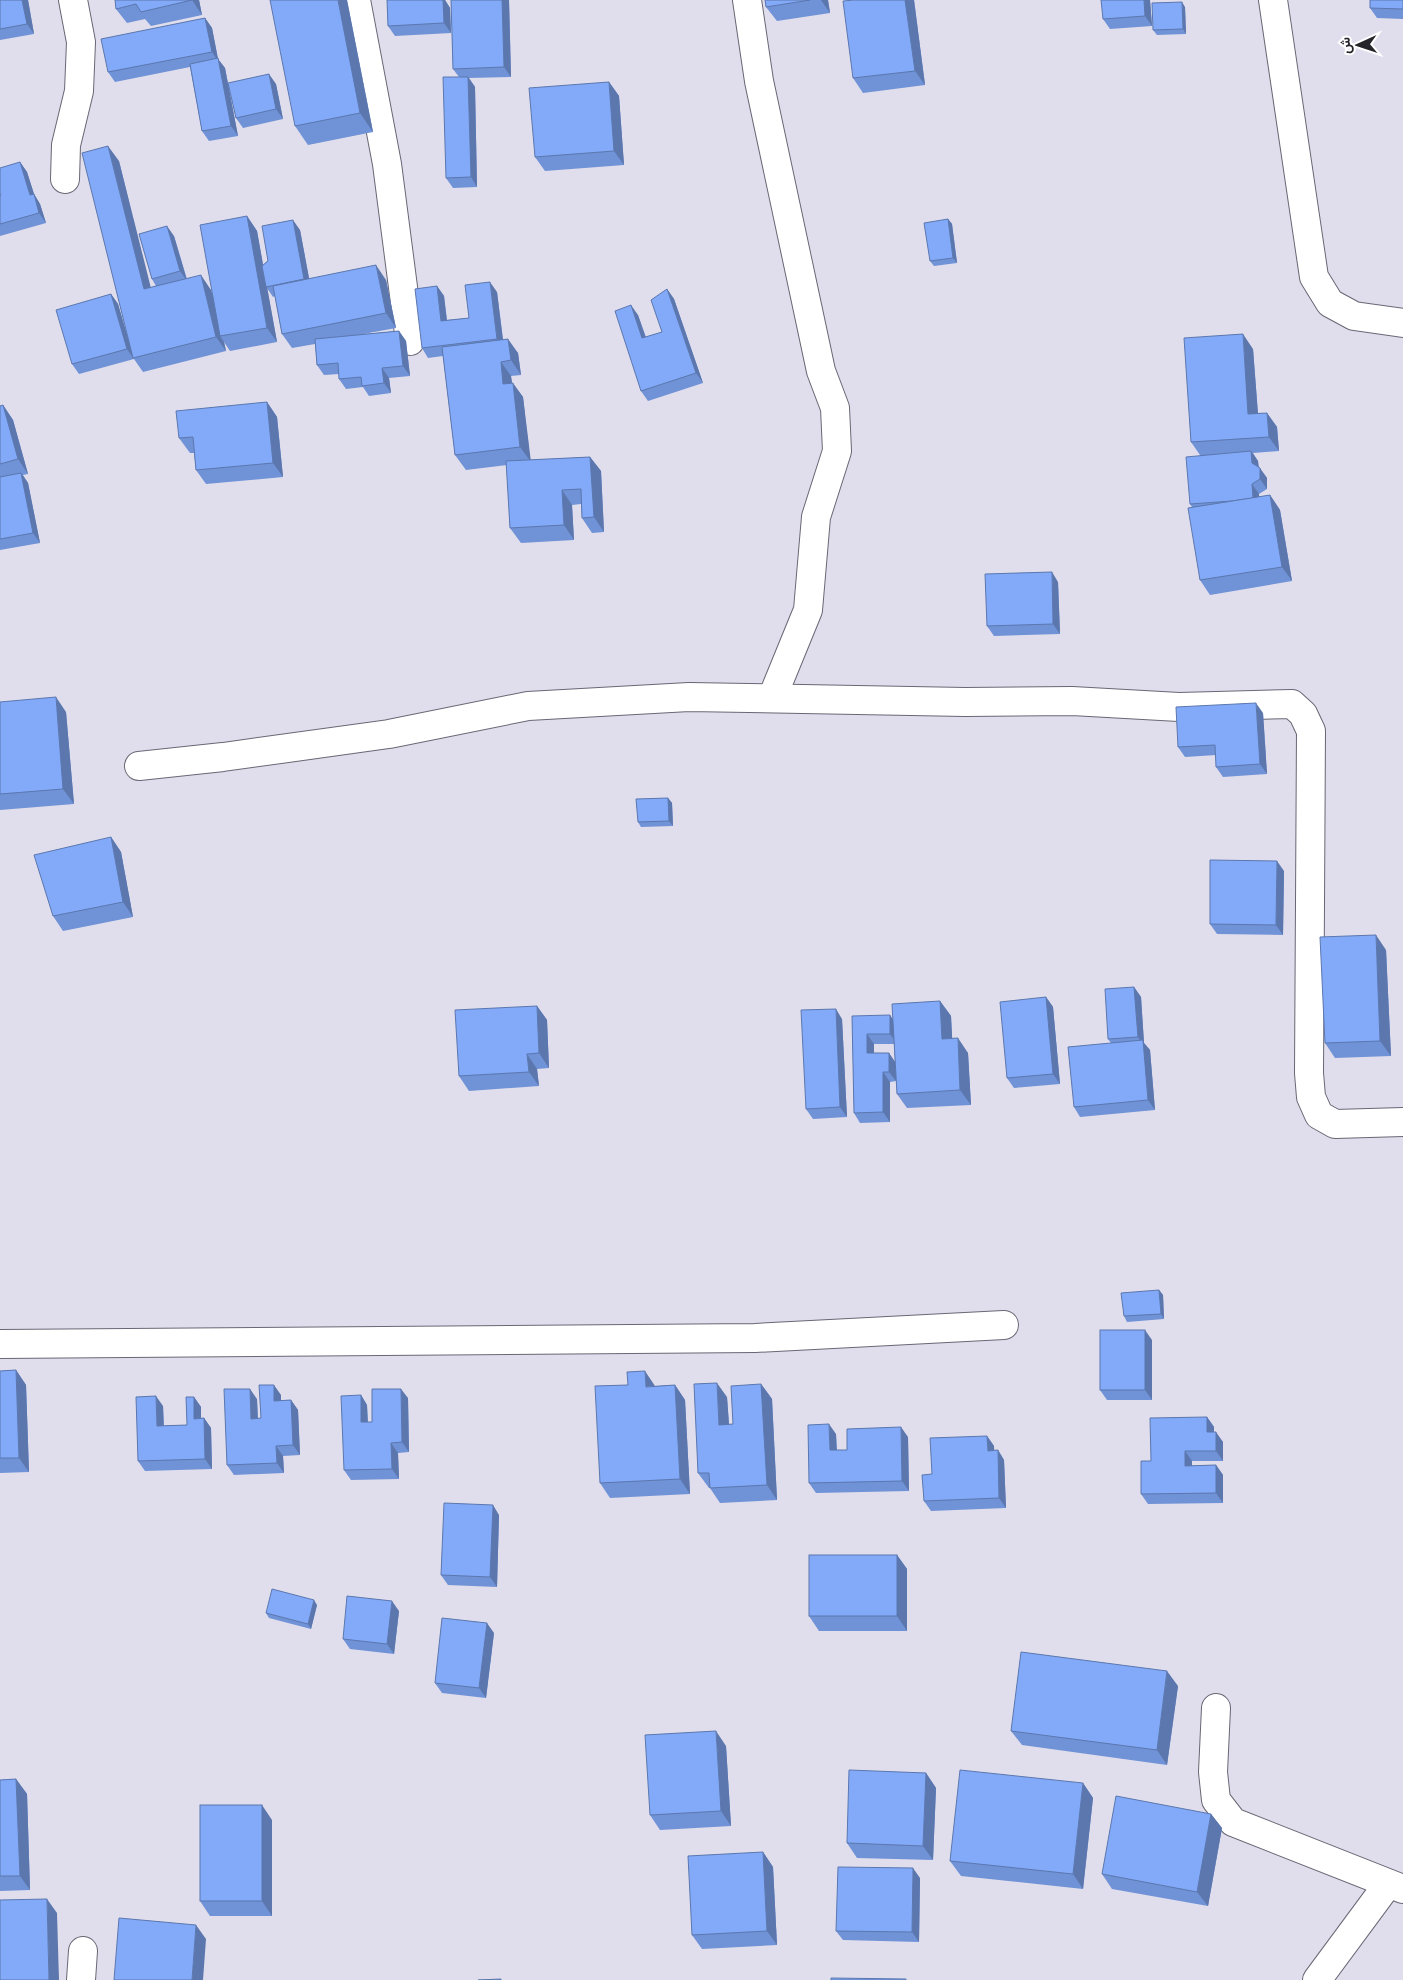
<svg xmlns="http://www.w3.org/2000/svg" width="1403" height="1980" font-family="Cabin,Vazirmatn,sans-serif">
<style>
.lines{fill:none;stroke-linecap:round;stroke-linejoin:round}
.minor-casing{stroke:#696774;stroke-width:30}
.minor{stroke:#fff;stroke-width:28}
.wall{fill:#7092d6;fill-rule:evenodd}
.shaded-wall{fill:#5b77ae}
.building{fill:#82aaf9;stroke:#5b77ae}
</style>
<rect width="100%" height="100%" fill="#e0deed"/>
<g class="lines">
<g class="minor-casing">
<g id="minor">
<path d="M356,0L387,164L410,341"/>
<path d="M747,0L759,81L821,371L835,408L837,451L816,517L808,610L772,698"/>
<path d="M1273,0L1314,277L1330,303L1354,316L1403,323"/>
<path d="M65,179L66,145L79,91L81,42L73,0"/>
<path d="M139,766L223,757L389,734L528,706L689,697L965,702L1072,701L1179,707L1292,704L1303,714L1311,731L1309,1073L1311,1097L1319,1115L1335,1124L1403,1122"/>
<path d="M0,1344L755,1338L1004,1325"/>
<path d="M1216,1708L1213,1772L1216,1800L1233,1822L1403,1889"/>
<path d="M81,1980L83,1951"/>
<path d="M1317,1980L1388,1884"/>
</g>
</g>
<use href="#minor" class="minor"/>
</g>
<g class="wall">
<path d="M0,0H28L34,34L0,40Z"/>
<path d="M115,0H199L202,15L151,26L145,19L127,23L116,9Z"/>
<path d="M347,0L373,132L308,145L295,126Z"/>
<path d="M387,0H445L450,8L451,33L395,36L388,26Z"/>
<path d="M451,0H509L511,77L469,78L475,87L477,187L453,188L446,178L459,77L453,69Z"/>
<path d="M765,0H828L830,13L777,21L766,7Z"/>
<path d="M854,0H914L925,85L863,93L853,78Z"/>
<path d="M1150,0L1152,26L1110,29L1103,19Z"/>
<path d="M1403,0V19L1377,18L1370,8Z"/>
<path d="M1185,7L1186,34L1157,35L1153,30Z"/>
<path d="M205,18L212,28L218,59L225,68L238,136L209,141L202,131L190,67L115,82L108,72Z"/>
<path d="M609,82L619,96L624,165L545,171L535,157Z"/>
<path d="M276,84L283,119L243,128L236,118Z"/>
<path d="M119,161L150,288L156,286L152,279L174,236L187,279L211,290L213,297L247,216L257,231L263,265L300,230L309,278L386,280L396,328L363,334L399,331L406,341L410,376L389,378L391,393L369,396L363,387L346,389L339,379V374L324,375L317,365L315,344L292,348L282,334L275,296L273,297L267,288L277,342L230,351L224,342L226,351L143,372L134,359L79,374L72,364L111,294L118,304L130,345Z"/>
<path d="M20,162L27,172L34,194L40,204L46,223L0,236V196Z"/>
<path d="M948,219L952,224L957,263L934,266L930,261Z"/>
<path d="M437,286L444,296L447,320L469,318L497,292L503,339L518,353L521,375L511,376L512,383L523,397L530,460L590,457L601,471L604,532L592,533L582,518L581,504L572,505L574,540L521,543L510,528L507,465L466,470L455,455L443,356L428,358L422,348Z"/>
<path d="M667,289L674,299L703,383L648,401L641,391L638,315L646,337L662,332Z"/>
<path d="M1253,349L1258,413H1267L1277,427L1279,451L1253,453L1258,461L1259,468L1267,478V489L1259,494V497L1270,495L1280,510L1292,581L1210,595L1200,580L1192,507L1190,504L1200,455L1191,442Z"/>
<path d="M267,402L277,417L283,477L206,484L196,470L194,453H190L179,438Z"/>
<path d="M3,405L13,420L28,474L23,475L28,483L40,543L0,550V406Z"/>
<path d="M1058,582L1060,634L994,636L987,626Z"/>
<path d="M0,702L66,712L74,804L0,810Z"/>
<path d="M1263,713L1267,774L1223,777L1216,767V755L1185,757L1178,747Z"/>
<path d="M668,798L672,803L673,826L641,827L638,822Z"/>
<path d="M111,837L121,852L133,917L63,931L53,916Z"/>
<path d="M1284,871L1283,935L1217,934L1210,924Z"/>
<path d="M1386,950L1391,1056L1335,1058L1325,1043Z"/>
<path d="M1134,987L1141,997L1144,1043L1150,1050L1155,1110L1080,1117L1074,1107L1111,1043L1108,1039Z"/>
<path d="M1046,997L1053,1007L1060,1084L1014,1088L1007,1078Z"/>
<path d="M940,1001L951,1016L952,1038L968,1053L971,1105L907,1108L897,1094L896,1081L890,1082V1122L860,1123L854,1113L852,1016L893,1020ZM874,1044H894L895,1063L889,1053H874Z"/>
<path d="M537,1006L547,1020L549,1068L537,1069L539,1086L469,1091L459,1076Z"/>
<path d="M842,1019L847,1117L813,1119L806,1109Z"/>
<path d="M1159,1290L1163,1295L1164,1319L1127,1322L1124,1316Z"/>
<path d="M1152,1340V1400H1107L1100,1390Z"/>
<path d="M16,1370L26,1385L29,1472L0,1473V1371Z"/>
<path d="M761,1384L772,1399L777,1500L720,1503L710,1488H709L698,1473L727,1397L729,1424H733Z"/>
<path d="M675,1385L685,1400L690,1494L610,1498L600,1483L655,1386Z"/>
<path d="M281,1395V1400H291L298,1410L300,1455L283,1456L284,1473L234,1475L227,1465L257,1399L258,1418H261Z"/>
<path d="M361,1395L367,1405L368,1422H372L408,1398L409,1452L398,1453L399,1479L351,1480L344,1470Z"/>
<path d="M194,1397L201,1407V1418H204L211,1428L212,1469L145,1471L138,1461L163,1406L164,1426L187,1425Z"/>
<path d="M1207,1417L1214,1427V1432L1223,1442V1461H1192V1466L1216,1465L1223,1475V1503L1148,1504L1141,1494L1151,1461Z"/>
<path d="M836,1434L837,1450H847L908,1437L909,1491L816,1493L809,1483Z"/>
<path d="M987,1436L994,1446V1450H998L1004,1460L1006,1508L931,1511L924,1501L932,1474Z"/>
<path d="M499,1515L497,1587L448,1585L441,1575Z"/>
<path d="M897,1555L907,1569V1631H819L809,1616Z"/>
<path d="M317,1605L311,1629L269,1618L266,1613Z"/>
<path d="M399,1611L394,1654L350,1649L343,1639Z"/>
<path d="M494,1633L486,1698L442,1693L435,1683Z"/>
<path d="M1178,1686L1167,1765L1022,1745L1011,1731Z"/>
<path d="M726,1746L731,1826L660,1830L650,1815Z"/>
<path d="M926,1773L936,1788L933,1860L857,1858L847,1843Z"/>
<path d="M16,1779L27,1794L30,1890L0,1891V1780Z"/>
<path d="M1083,1783L1093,1798L1083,1889L961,1876L950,1861Z"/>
<path d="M1211,1814L1222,1828L1208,1906L1112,1889L1102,1874Z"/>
<path d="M272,1820V1916H210L200,1901Z"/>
<path d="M763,1852L773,1867L777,1945L702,1949L692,1935Z"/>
<path d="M920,1878L919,1942L843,1940L836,1931Z"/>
</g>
<g class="shaded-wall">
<path d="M22,0H28L34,34L27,24Z"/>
<path d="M192,0H199L202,15Z"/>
<path d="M338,0H347L373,132L360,113Z"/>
<path d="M443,0H445L450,8L451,33L444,23Z"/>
<path d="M502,0H509L511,77L504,67Z"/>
<path d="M821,0H828L830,13Z"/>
<path d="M905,0H914L925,85L915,71Z"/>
<path d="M1144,0H1150L1152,26L1145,16Z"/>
<path d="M1182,2L1185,7L1186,34L1183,29Z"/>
<path d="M205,18L212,28L218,59L225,68L238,136L231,126L218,61L212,52Z"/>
<path d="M269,74L276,84L283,119L276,109Z"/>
<path d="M468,77L475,87L477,187L471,177Z"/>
<path d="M609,82L619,96L624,165L614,151Z"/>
<path d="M108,146L119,161L155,304L144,289Z"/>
<path d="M20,162L27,172L34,194L40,204L46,223L39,213L30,195Z"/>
<path d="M247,216L257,231L277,342L267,328Z"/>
<path d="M948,219L952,224L957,263L953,258Z"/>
<path d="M293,220L300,230L311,289L304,279Z"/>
<path d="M167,226L174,236L187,281L180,271Z"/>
<path d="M376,265L386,280L396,328L386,313Z"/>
<path d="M201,275L211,290L223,336H220L224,342L226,351L216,337Z"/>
<path d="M490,282L497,292L504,349L497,339Z"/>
<path d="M437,286L444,296L448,331L441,321Z"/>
<path d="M667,289L674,299L703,383L696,373Z"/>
<path d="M111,294L118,304L134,359L127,349Z"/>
<path d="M631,305L638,315L649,348L642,338Z"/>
<path d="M399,331L406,341L410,376L403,366Z"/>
<path d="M1243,334L1253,349L1259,428L1248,414Z"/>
<path d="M508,339L518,353L521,375L511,360Z"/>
<path d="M501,362L511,376L514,398L503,384Z"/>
<path d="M382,368L389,378L391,393L384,383Z"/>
<path d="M513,383L523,397L531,462L520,447Z"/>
<path d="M267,402L277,417L283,477L273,463Z"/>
<path d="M3,405L13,420L28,474L18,459Z"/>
<path d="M1267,413L1277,427L1279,451L1269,437Z"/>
<path d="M1251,451L1258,461L1259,473L1252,463Z"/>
<path d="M590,457L601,471L604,532L594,517Z"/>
<path d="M1260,468L1267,478V489L1260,479Z"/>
<path d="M21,473L28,483L40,543L33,533Z"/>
<path d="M1252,484L1259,494L1260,509L1253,499Z"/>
<path d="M562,490L572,505L574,540L564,525Z"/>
<path d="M1270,495L1280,510L1292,581L1282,567Z"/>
<path d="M1052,572L1058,582L1060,634L1053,624Z"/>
<path d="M56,697L66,712L74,804L63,789Z"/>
<path d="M1256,703L1263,713L1267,774L1260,764Z"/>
<path d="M668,798L672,803L673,826L669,821Z"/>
<path d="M111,837L121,852L133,917L123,902Z"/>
<path d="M1277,861L1284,871L1283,935L1276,925Z"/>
<path d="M1376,935L1386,950L1391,1056L1380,1041Z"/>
<path d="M1134,987L1141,997L1144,1043L1150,1050L1155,1110L1148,1100L1143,1045L1138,1037Z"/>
<path d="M1046,997L1053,1007L1060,1084L1053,1074Z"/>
<path d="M940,1001L951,1016L953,1054L942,1039Z"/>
<path d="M537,1006L547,1020L549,1068L539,1053Z"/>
<path d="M836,1009L842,1019L847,1117L840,1107Z"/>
<path d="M890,1015L897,1025V1044L890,1034Z"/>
<path d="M867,1034L874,1044V1063L867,1053Z"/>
<path d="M958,1038L968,1053L971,1105L960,1090Z"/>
<path d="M889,1053L896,1063V1081L889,1072Z"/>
<path d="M527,1054L537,1069L539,1086L529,1072Z"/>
<path d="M883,1072L890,1082V1122L883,1112Z"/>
<path d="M1159,1290L1163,1295L1164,1319L1161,1314Z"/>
<path d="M1145,1330L1152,1340V1400L1145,1390Z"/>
<path d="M16,1370L26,1385L29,1472L19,1458Z"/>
<path d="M645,1371L655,1386L646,1387Z"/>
<path d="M717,1383L727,1397L730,1439L719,1425Z"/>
<path d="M761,1384L772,1399L777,1500L767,1485Z"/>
<path d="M274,1385L281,1395V1411L274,1401Z"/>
<path d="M675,1385L685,1400L690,1494L680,1479Z"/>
<path d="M250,1389L257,1399L258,1428L251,1419Z"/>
<path d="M401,1389L408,1398L409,1452L402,1442Z"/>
<path d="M361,1395L367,1405L368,1432L361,1422Z"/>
<path d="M156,1396L163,1406L164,1436L157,1426Z"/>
<path d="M194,1397L201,1407V1429L194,1419Z"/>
<path d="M291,1400L298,1410L300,1455L293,1445Z"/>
<path d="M1207,1417L1214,1427V1442L1207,1432Z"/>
<path d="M204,1418L211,1428L212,1469L205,1459Z"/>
<path d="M829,1424L836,1434L837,1460L830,1450Z"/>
<path d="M901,1427L908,1437L909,1491L902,1481Z"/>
<path d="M1216,1432L1223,1442V1461L1216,1451Z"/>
<path d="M987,1436L994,1446L995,1461L988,1451Z"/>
<path d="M391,1443L398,1453L399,1479L392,1469Z"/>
<path d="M276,1446L283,1456L284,1473L277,1463Z"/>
<path d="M998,1450L1004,1460L1006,1508L999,1498Z"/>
<path d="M1185,1451L1192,1461V1476L1185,1466Z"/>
<path d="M1216,1465L1223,1475V1503L1216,1493Z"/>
<path d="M493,1505L499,1515L497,1587L490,1577Z"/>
<path d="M897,1555L907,1569V1631L897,1616Z"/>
<path d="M314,1600L317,1605L311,1629L308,1624Z"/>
<path d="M392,1601L399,1611L394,1654L387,1644Z"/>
<path d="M487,1623L494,1633L486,1698L479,1688Z"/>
<path d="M1167,1671L1178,1686L1167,1765L1157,1750Z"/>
<path d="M716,1731L726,1746L731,1826L721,1811Z"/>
<path d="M926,1773L936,1788L933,1860L923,1846Z"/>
<path d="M16,1779L27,1794L30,1890L20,1876Z"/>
<path d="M1083,1783L1093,1798L1083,1889L1073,1874Z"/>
<path d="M262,1805L272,1820V1916L262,1901Z"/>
<path d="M1211,1814L1222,1828L1208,1906L1197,1892Z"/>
<path d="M763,1852L773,1867L777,1945L767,1931Z"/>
<path d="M913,1868L920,1878L919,1942L912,1932Z"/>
<path d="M47,1899L57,1913L59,1980H49Z"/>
<path d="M196,1925L206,1939L203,1980H192Z"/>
</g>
<g class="building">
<path d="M0,0H22L27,24L0,29Z"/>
<path d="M115,0H192L141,12L136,4L116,9Z"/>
<path d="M270,0H338L360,113L295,126Z"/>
<path d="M387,0H443L444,23L388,26Z"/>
<path d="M451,0H502L504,67L453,69Z"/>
<path d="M765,0H810L766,7Z"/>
<path d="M854,0H905L915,71L853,78L843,1Z"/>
<path d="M1101,0H1144L1145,16L1103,19Z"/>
<path d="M1370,0H1403V9L1370,8Z"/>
<path d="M1182,2L1183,29L1153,30L1152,3Z"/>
<path d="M205,18L212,52L108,72L101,39Z"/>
<path d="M218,58L231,126L202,131L190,64Z"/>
<path d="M269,74L276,109L236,118L228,83Z"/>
<path d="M443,77H468L471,177L446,178Z"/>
<path d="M609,82L614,151L535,157L529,88Z"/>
<path d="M108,146L144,289L201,275L216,337L133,358L82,153Z"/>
<path d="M20,162L30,195L34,194L39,213L0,224V196L1,195L0,193V168Z"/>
<path d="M247,216L267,328L220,336L200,225Z"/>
<path d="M948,219L953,258L930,261L924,223Z"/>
<path d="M293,220L304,279L266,287L262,266L268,261L262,226Z"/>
<path d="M167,226L180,271L152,279L139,234Z"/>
<path d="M376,265L386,313L282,334L273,286Z"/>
<path d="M490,282L497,339L422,348L415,289L437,286L441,321L469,318L465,285Z"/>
<path d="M667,289L696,373L641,391L615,311L631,305L642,338L662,332L651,300Z"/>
<path d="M111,294L127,349L72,364L56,310Z"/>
<path d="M399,331L403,366L382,368L384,383L362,386L361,377L339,379L338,363L317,365L315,339Z"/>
<path d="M1243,334L1248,414L1267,413L1269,437L1191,442L1184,338Z"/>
<path d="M508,339L511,360L501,362L503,384L513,383L520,447L455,455L442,347Z"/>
<path d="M267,402L273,463L196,470L193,437L179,438L176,411Z"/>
<path d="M3,405L18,459L0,464V406Z"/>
<path d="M1251,451L1252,463L1260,468V479L1252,484L1253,498L1232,501L1190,504L1186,457Z"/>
<path d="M590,457L594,517L582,518L581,489L562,490L564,525L510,528L506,461Z"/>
<path d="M21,473L33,533L0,539V477Z"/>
<path d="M1270,495L1282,567L1200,580L1188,508Z"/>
<path d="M1052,572L1053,624L987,626L985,574Z"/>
<path d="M56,697L63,789L0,794V702Z"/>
<path d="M1256,703L1260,764L1216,767L1215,745L1178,747L1176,707Z"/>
<path d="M668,798L669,821L638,822L636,799Z"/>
<path d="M111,837L123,902L53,916L34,855Z"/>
<path d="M1210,860L1277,861L1276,925L1210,924Z"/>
<path d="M1376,935L1380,1041L1325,1043L1320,937Z"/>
<path d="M1134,987L1138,1037L1108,1039L1105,989Z"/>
<path d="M1046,997L1053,1074L1007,1078L1000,1002Z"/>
<path d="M940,1001L942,1039L958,1038L960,1090L897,1094L892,1004Z"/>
<path d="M537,1006L539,1053L527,1054L529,1072L459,1076L455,1010Z"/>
<path d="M836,1009L840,1107L806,1109L801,1010Z"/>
<path d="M890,1015V1034H867V1053H889V1072H883V1112L854,1113L852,1016Z"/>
<path d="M1143,1040L1148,1100L1074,1107L1068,1047Z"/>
<path d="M1159,1290L1161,1314L1124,1316L1121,1293Z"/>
<rect x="1100" y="1330" width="45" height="60"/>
<path d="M16,1370L19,1458H0V1371Z"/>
<path d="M645,1371L646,1387L675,1385L680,1479L600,1483L595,1386L628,1385L627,1372Z"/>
<path d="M717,1383L719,1425L733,1424L731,1386L761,1384L767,1485L710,1488L709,1473H698L694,1384Z"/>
<path d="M259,1385H274V1401L291,1400L293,1445L276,1446L277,1463L227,1465L224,1389H250L251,1419L261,1418Z"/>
<path d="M372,1389H401L402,1442L391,1443L392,1469L344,1470L341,1396L361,1395V1422H372Z"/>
<path d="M156,1396L157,1426L187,1425L186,1397H194V1419L204,1418L205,1459L138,1461L136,1397Z"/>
<path d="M1207,1417V1432H1216V1451H1185V1466L1216,1465V1493L1141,1494V1461H1151L1150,1418Z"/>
<path d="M829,1424L830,1450H847V1429L901,1427L902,1481L809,1483L808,1425Z"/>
<path d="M987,1436L988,1451L998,1450L999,1498L924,1501L922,1475L932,1474L930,1438Z"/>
<path d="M444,1503L493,1505L490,1577L441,1575Z"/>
<rect x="809" y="1555" width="88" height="61"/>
<path d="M272,1589L314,1600L308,1624L266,1613Z"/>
<path d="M347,1596L392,1601L387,1644L343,1639Z"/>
<path d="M442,1618L487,1623L479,1688L435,1683Z"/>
<path d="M1021,1652L1167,1671L1157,1750L1011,1731Z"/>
<path d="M716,1731L721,1811L650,1815L645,1735Z"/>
<path d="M849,1770L926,1773L923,1846L847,1843Z"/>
<path d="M960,1770L1083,1783L1073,1874L950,1861Z"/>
<path d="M16,1779L20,1876H0V1780Z"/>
<path d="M1116,1796L1211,1814L1197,1892L1102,1874Z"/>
<rect x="200" y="1805" width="62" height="96"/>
<path d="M763,1852L767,1931L692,1935L688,1856Z"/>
<path d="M838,1867L913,1868L912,1932L836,1931Z"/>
<path d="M47,1899L49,1980H0V1900Z"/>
<path d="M119,1918L196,1925L192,1980H114Z"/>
<path d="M831,1978L906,1979V1980H831Z"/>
<path d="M501,1979V1980H478Z"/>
</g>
<g transform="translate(1358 45) rotate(267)" stroke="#ffffff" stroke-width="4" paint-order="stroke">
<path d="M0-4L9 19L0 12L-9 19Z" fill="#25242a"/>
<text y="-8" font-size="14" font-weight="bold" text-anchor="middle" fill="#25242a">ش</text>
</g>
</svg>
